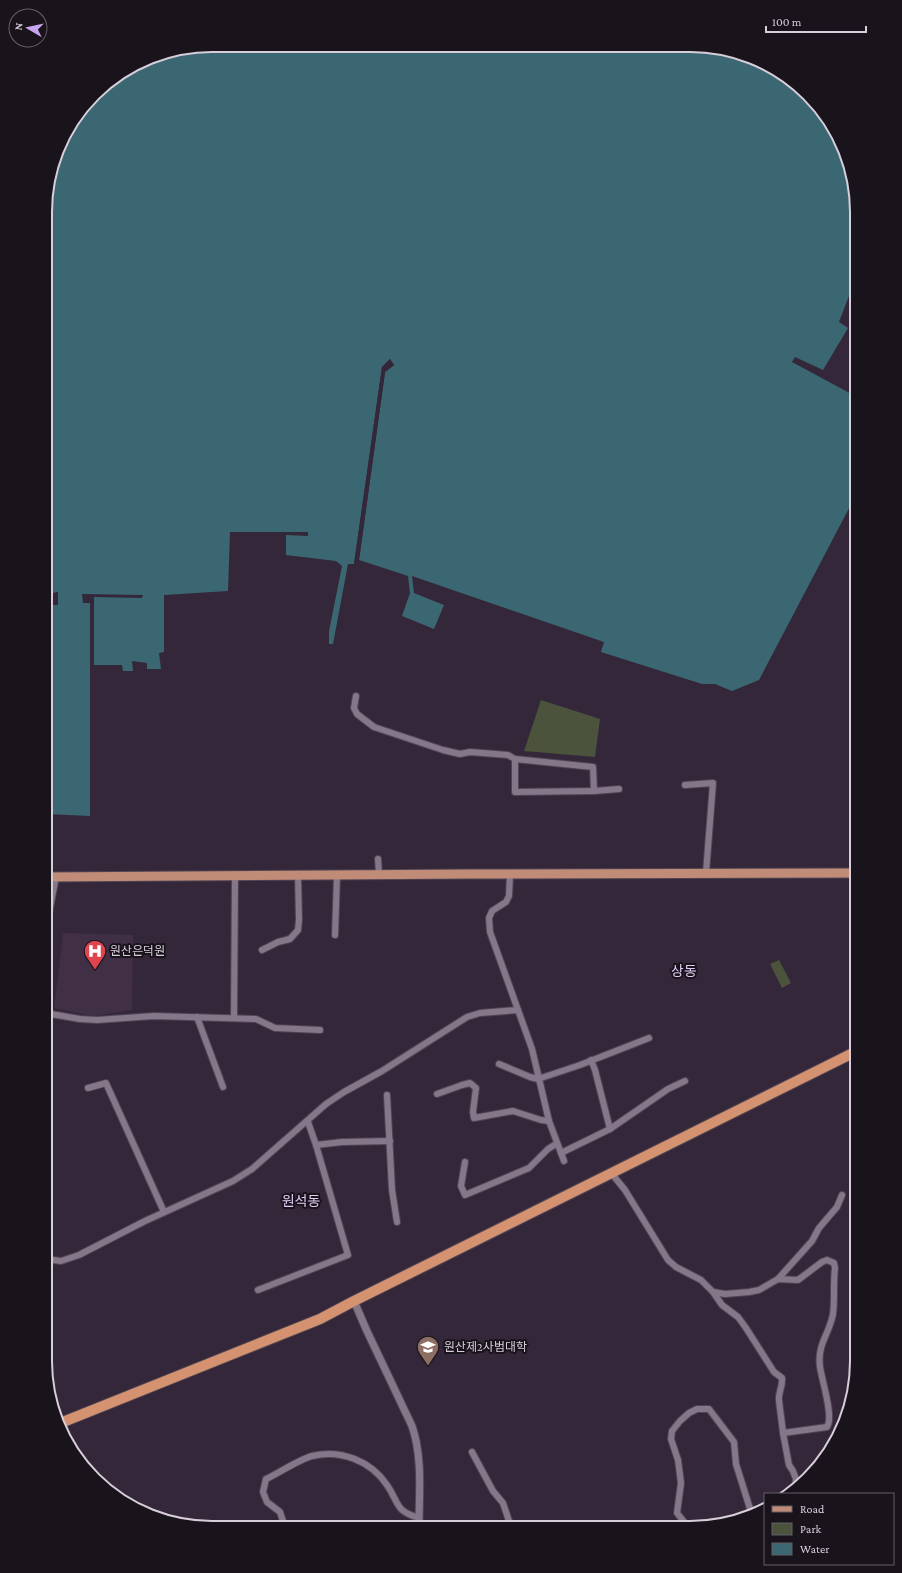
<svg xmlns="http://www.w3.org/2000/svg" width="902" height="1573" font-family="'Crimson Pro','Noto Sans KR',serif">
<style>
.built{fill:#412f46}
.green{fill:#4b533c}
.water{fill:#3b6773}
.pier{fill:#342739}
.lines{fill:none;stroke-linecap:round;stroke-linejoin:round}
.minor-casing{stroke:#504554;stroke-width:8}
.tertiary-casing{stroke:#504554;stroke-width:9}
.secondary-casing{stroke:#504554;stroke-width:10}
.primary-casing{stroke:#504554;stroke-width:11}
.trunk-casing{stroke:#504554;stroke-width:12}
.minor{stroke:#85768a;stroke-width:6}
.tertiary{stroke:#85768a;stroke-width:7}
.secondary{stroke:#85768a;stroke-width:8}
.primary{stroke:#c08b77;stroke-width:9}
.trunk{stroke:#d49270;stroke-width:10}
.labels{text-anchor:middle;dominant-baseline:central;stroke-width:4;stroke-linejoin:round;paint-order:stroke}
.poi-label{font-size:12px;fill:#d7ceda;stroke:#19131b;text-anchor:start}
.quarter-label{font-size:14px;fill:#deccf6;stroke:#19131b}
.rim{fill:none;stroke:#d7ceda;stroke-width:2}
</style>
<rect width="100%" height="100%" fill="#342739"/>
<path class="built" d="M63,933L133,935L132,1010L93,1016L54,1008Z"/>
<g class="green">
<path d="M541,700L600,719L595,757L524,751Z"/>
<path d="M779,960L791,983L782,988L770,964Z"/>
</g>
<path class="water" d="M212,45L723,48L761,61L762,64L766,63L800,86L829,119L848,158L857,212V248L853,246L850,251L857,255V275L839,322L848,328L823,370L795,357L792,362L857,397V493L759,680L732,691L715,684H702L601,652L604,642L412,576L414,593L444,605L434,629L402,616L410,593L408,576L359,560L385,372L394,365L390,359L382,367L354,564H348L333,644H329V631L342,566L336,561L286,555V535L308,536V532H230L228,591L164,595V652L159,653L161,669H147V663L132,661L133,671H123L122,665H94V597L142,598L143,595L82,594L83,603H90V816L46,814V602H52V605H58V592L46,594V190L62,138L102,86L148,58Z"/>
<path class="pier" d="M390,359L394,365L385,372L359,560L354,564L382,367Z"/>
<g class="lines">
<g class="minor-casing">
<g id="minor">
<path d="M356,696L354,708L357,714L374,727L443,750L460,754L470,752L508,755L515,759L593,767L594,791L619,789"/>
<path d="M515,759V792L594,791"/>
<path d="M685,785L713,783L706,873"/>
<path d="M378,859L379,874"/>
<path d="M510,874L509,896L506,902L492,911L489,918L490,932L532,1049L549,1121L564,1161"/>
<path d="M335,935L337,875"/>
<path d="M262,950L278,942L290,939L298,930L299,920L298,875"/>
<path d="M45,1013L80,1019L97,1020L154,1016L256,1019L275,1028L320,1030"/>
<path d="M197,1017L223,1087"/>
<path d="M234,1018L235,875"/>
<path d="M591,1060L595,1070L610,1129"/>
<path d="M499,1064L530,1077L538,1079L580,1065L649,1038"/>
<path d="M88,1088L106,1083L164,1212"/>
<path d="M437,1094L462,1085L470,1083L476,1088L473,1112L474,1118L513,1111L541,1120L549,1121"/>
<path d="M387,1095L392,1190L397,1222"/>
<path d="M316,1145L342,1142L390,1141"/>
<path d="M561,1153L610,1129L668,1089L685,1081"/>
<path d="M465,1162L461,1186L465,1195L529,1168L548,1149L556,1144"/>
<path d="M612,1174L625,1190L668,1260L676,1267L701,1280L713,1292L725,1294L749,1292L759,1290L778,1279L798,1280L822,1262L827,1260L834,1263L835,1268C833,1284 835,1299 833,1314C829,1335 817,1344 820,1367C822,1381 834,1417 827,1427L783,1433C782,1422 780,1411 779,1400C778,1393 783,1386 782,1378L774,1372L746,1328L738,1317L722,1305L713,1292"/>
<path d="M45,1259L61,1261L79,1255L145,1221L233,1181L252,1169L326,1104L344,1092L382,1071L467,1017L480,1013L518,1010"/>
<path d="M778,1279L812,1241L819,1228L837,1207L842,1195"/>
<path d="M258,1290L348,1255L316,1145L308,1122"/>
<path d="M783,1433L789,1465L793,1471L796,1479L795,1490"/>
<path d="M472,1452L493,1491L503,1503L511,1527"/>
<path d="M169,1521L196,1526L204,1524L206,1527"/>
<path d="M285,1527L280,1512L267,1502L263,1492L266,1479C279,1473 298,1460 312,1456C341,1449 371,1461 387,1485C400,1504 394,1510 419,1518"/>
<path d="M689,1528L677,1513L681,1483L678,1460L671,1439L672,1431L680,1421L689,1413L697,1409H709L734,1442L736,1464L752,1515"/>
</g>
</g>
<g class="tertiary-casing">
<path id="tertiary" d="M354,1301L366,1329L412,1426C423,1458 419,1494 419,1527"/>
</g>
<g class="secondary-casing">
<path id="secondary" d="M46,923L55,877"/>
</g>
<g class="primary-casing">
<path id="primary" d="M46,877L472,874L857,873"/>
</g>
<g class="trunk-casing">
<path id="trunk" d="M58,1424L320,1319L354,1301L857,1051"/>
</g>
<use href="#minor" class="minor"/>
<use href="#tertiary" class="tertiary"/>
<use href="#secondary" class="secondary"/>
<use href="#primary" class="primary"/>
<use href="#trunk" class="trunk"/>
</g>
<defs>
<g id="hospital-pin" transform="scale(1.15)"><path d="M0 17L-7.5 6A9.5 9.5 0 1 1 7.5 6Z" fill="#e0444e" stroke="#19131b"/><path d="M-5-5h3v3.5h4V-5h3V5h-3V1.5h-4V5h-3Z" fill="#fff"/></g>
<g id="university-pin" transform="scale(1.15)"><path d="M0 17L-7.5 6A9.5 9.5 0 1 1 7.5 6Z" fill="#8d6e63" stroke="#19131b"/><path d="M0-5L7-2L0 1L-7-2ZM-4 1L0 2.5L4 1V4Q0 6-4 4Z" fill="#fff"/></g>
</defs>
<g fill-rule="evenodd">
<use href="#hospital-pin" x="95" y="951"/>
<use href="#university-pin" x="428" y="1347"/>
</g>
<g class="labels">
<g class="poi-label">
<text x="110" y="951">원산은덕원</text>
<text x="444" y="1347">원산제2사범대학</text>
</g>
<g class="quarter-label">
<text x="684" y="971">상동</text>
<text x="301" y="1201">원석동</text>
</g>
</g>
<path d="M0 0H902V1573H0ZM212 52H690A160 160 0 0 1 850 212V1361A160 160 0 0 1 690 1521H212A160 160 0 0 1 52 1361V212A160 160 0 0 1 212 52Z" fill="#19131b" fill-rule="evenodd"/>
<path class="rim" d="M212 52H690A160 160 0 0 1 850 212V1361A160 160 0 0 1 690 1521H212A160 160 0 0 1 52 1361V212A160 160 0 0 1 212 52Z"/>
<rect x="764" y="1493" width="130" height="72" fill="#19131b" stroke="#655e67"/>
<rect x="772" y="1506" width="20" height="6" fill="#c08b77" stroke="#655e67"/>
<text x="800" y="1513" font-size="12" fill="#d7ceda">Road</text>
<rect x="772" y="1523" width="20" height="12" fill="#4b533c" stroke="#655e67"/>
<text x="800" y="1533" font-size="12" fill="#d7ceda">Park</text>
<rect x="772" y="1543" width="20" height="12" fill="#3b6773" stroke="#655e67"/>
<text x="800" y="1553" font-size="12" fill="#d7ceda">Water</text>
<g transform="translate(28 28) rotate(279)"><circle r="19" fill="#19131b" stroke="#655e67"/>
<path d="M0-3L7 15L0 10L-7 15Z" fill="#c7a6ef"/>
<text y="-6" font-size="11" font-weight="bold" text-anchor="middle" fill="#d7ceda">N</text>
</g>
<path d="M766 26v6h100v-6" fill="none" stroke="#d7ceda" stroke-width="2"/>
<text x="772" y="26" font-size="12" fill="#d7ceda" stroke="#19131b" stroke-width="3" paint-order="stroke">100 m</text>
</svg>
